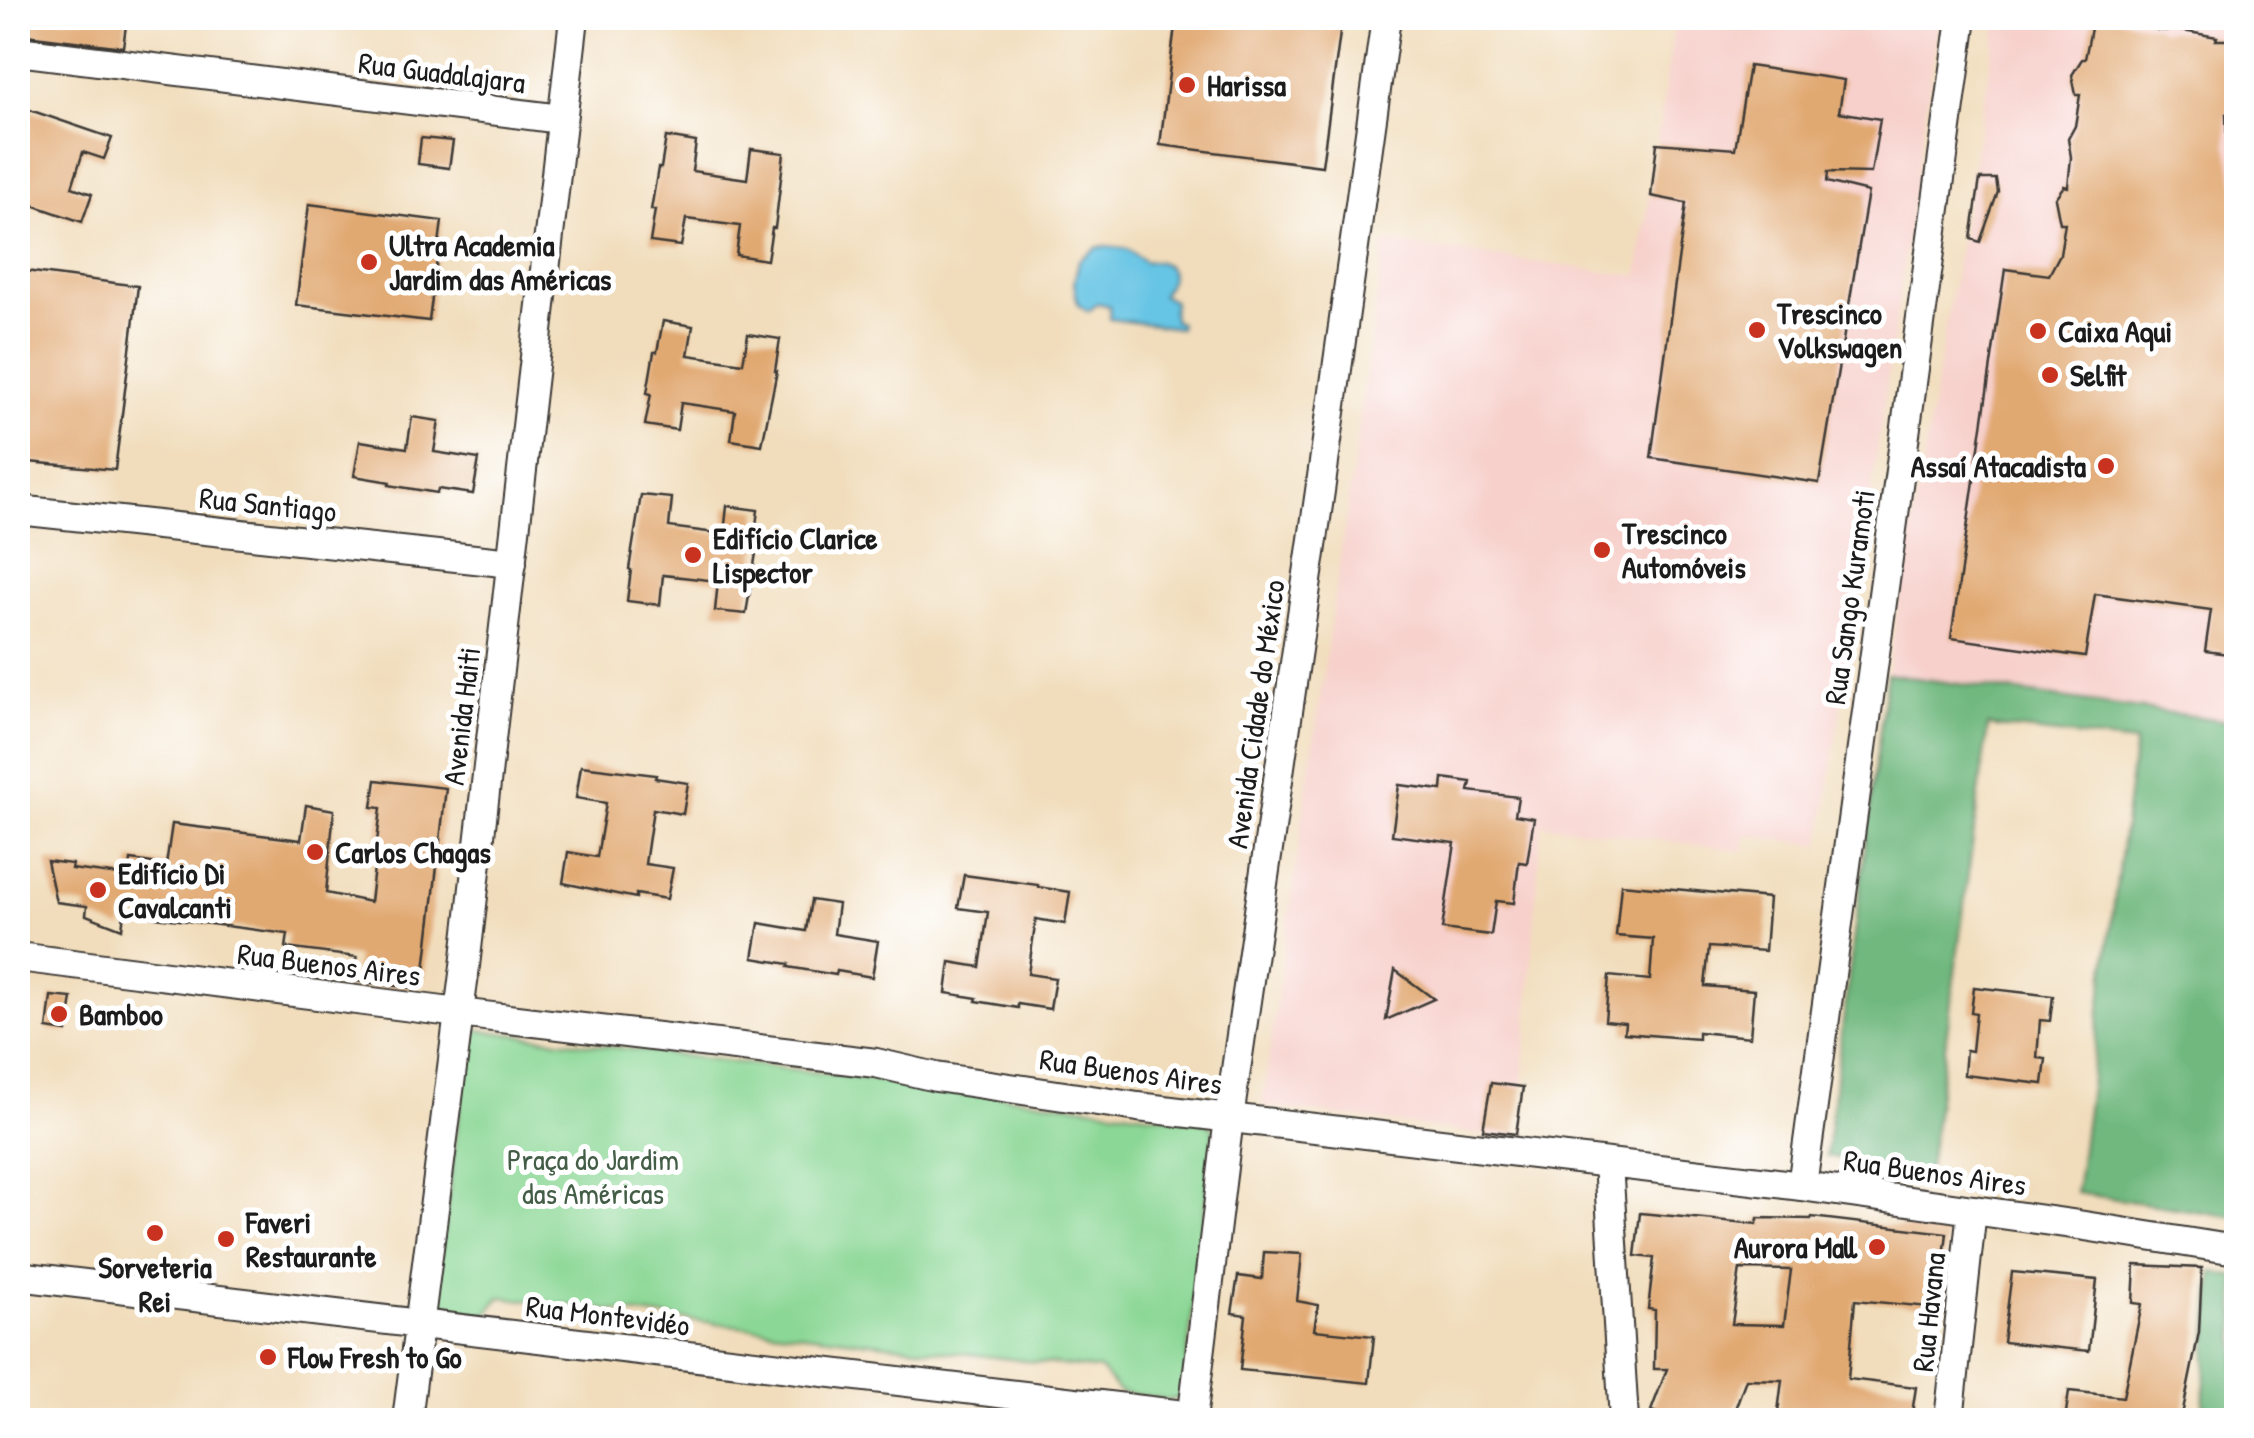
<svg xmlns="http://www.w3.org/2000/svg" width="2254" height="1438" font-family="'Patrick Hand',sans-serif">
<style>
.built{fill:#f7d0cb}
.green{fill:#8bd795;stroke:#547a58;stroke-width:2.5}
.forest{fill:#70b87e;stroke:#466a4d;stroke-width:2.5}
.water{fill:#66c4e4;stroke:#417080;stroke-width:2.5}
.building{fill:#e1a972;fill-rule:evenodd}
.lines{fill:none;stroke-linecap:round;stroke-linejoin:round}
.minor-casing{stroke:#3c3934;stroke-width:32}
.minor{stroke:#fff;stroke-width:28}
.poi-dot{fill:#c8321e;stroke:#fff;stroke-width:4}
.labels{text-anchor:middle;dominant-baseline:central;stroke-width:10;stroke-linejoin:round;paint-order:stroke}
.street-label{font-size:30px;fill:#1c1c1c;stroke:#fff}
.poi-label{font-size:30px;font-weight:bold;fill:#1c1c1c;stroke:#fff;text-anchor:start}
.park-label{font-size:30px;fill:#435d46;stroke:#fff}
</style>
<rect width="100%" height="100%" fill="#fff"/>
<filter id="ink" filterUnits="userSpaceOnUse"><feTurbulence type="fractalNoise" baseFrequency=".01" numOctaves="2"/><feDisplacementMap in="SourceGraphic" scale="20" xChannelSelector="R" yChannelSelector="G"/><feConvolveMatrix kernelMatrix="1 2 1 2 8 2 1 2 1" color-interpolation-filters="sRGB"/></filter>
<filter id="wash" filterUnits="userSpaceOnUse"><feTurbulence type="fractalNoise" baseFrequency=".0048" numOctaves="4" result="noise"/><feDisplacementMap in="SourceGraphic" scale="40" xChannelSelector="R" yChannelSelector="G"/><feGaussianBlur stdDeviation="2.25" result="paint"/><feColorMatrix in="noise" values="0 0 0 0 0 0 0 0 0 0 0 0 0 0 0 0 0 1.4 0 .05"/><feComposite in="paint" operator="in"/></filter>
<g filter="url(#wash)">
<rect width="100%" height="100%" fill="#f1ddbc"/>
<g class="built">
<path d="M1675,18H1939L1821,845L1746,835L1744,851L1541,824L1523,1087L1515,1139L1262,1105L1385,242L1638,276Z"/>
<path d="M1998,18H2236V722L1887,674Z"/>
</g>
<path class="green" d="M470,1029L1202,1121L1211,1126L1214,1130L1183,1393L1178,1398L1171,1400L1119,1392L1101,1370L500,1297L485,1316L439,1309L434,1303Z"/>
<g class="forest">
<path d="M1887,674L2236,722V1217L2076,1193L2135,743L1988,726L1928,1174L1870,1168L1858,1161L1826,1156Z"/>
<path d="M2213,1272L2236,1277V1420H2202Z"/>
</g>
<path class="water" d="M1105,246L1127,249L1145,262C1157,259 1175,264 1170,281C1168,286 1164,290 1162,295L1174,301L1172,314L1174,321L1180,323L1179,328L1109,319L1110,306L1098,303L1088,311L1078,305L1074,283L1079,260L1096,248Z"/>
<g id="blocks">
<g class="building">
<path d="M18,18H127L123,47L18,34Z"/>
<path d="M1176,18H1342L1322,166L1160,145Z"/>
<path d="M2093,18H2118L2159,27L2158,30L2183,31L2217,37L2216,40H2236L2233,78H2236V102L2232,115L2226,114L2227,146L2236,188V655L2205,651L2211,610L2095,594L2085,657L1951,638L2005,269L2049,275L2060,254L2065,223H2060L2055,198L2064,186L2068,187L2071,157L2068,139L2075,126L2080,95H2076L2072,75L2082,59H2085Z"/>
<path d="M1749,66L1844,80L1839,112L1880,119L1871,173L1828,172L1827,182L1868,192L1819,483L1651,458L1686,203L1651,196L1657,143L1735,149Z"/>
<path d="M18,106L112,138L104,159L83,152L72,187L92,194L82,222L18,200Z"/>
<path d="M666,137L696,142L692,171L747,179L751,149L784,153L775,228H772L767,260L736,255L740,226L686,219L681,246L650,242L655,210H651L658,168H661Z"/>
<path d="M421,138L453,141L449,168L418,164Z"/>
<path d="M1980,179H1996L1998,192L1980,242L1971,239Z"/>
<path d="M309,204L442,221L429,321L296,305Z"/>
<path d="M18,270L138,286L115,470L18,461Z"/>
<path d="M663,321L693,326L688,355L743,363L748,334L780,339L775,371H777L762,445L731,440L735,411L681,403L677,430L645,425L651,394L647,393L654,352H657Z"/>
<path d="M412,417L439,421L434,452L479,459L473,494L438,489L437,493L389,485L390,482L354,476L360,441L407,448Z"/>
<path d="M641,495L672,498L669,527L724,534L727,506L758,510L754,541H758L746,614L715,611L718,581L663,575L660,605L627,601L631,570L629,569Z"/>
<path d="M581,766L656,775L655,778L688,783L683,814L653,809L645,864L673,868L667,899L636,894V898L563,883L568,852L597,857L606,803L576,798Z"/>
<path d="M1443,778L1471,782L1469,791L1518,797L1515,815L1534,818L1527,863L1519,862L1514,903L1496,901L1491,935L1442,929L1455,843L1392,835L1399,785L1442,790Z"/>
<path d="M376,780L446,788L424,979L412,988L354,981L357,957L286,948L288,934L124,913L122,929L86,915L87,906L56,902L47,861L72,864L71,869L129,876L131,860L166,865L172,824L301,840L306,805L334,810L326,893L370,902L381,808L372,807Z"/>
<path d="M964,875L1038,885V887L1070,892L1065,924L1036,919L1028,974L1055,978L1050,1009L1018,1004V1008L976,1001L977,998L946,993L950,962L980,967L988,912L958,908Z"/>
<path d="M1621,884L1769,898L1765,951L1709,947L1705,986L1754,990L1750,1037L1698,1032V1039L1624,1033L1625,1023L1605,1021L1609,976L1650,980L1653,939L1616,936Z"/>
<path d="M811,900L838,904L834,934L878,941L872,977L837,971L836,975L788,967L789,964L753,958L759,923L806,931Z"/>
<path d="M1395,970L1434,999L1386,1020Z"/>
<path d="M1974,987L2053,996L2050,1021L2040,1020L2037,1058L2046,1059L2043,1084L1964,1075L1966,1050L1972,1051L1976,1013L1971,1012Z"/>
<path d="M51,996L72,998L67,1032L47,1029Z"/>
<path d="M1491,1083L1523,1087L1516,1134L1483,1130Z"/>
<path d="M1640,1213L1757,1224L1758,1218L1811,1219L1812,1217L1947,1233L1940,1288L1942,1289L1940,1308L1855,1300L1848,1379L1916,1387L1911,1420H1777L1782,1380L1746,1379L1731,1420H1678L1651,1411L1667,1369H1654L1655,1310L1648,1309L1654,1258L1635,1256ZM1740,1269L1791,1270L1784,1325L1732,1324Z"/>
<path d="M1264,1252L1302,1254L1297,1301L1318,1305L1314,1330L1374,1336L1369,1383L1240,1370L1246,1315L1232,1313L1238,1276L1262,1279Z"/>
<path d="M2135,1265L2202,1268L2199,1332L2181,1420H2065L2069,1391L2123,1397L2142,1304L2133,1303Z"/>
<path d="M2012,1272L2097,1280L2089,1351L2003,1342Z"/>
</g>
</g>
</g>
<g filter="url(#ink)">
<use href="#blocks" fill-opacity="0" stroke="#3c3934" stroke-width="2.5"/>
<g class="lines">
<g class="minor-casing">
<g id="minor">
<path d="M18,51L561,119"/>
<path d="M18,510L512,563"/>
<path d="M18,957L459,1013L876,1063L936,1077L1138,1107L1802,1186L2072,1224L2236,1250"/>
<path d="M1608,1163L1624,1420"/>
<path d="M1802,1186L1962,18"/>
<path d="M18,1276L1192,1416"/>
<path d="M407,1420L465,966L574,18"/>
<path d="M1192,1420L1229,1118L1320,491L1386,18"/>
<path d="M1949,1420L1972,1210"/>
</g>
</g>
<use href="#minor" class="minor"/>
</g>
</g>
<g class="poi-dot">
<circle cx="1187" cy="85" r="10"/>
<circle cx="369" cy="262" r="10"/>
<circle cx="1757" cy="330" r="10"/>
<circle cx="2038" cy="331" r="10"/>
<circle cx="2050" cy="375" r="10"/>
<circle cx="2106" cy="466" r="10"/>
<circle cx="1602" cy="550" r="10"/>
<circle cx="693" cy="555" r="10"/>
<circle cx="315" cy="852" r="10"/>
<circle cx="98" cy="890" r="10"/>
<circle cx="59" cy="1014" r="10"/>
<circle cx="155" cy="1233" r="10"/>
<circle cx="226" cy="1239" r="10"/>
<circle cx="1877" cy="1247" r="10"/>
<circle cx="268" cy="1357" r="10"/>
</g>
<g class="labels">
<g class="street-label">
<text transform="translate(442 72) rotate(7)">Rua Guadalajara</text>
<text transform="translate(268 504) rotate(6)">Rua Santiago</text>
<text transform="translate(1849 597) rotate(-82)">Rua Sango Kuramoti</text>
<text transform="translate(1255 714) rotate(-82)">Avenida Cidade do México</text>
<text transform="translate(461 716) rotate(-83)">Avenida Haiti</text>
<text transform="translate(329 964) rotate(7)">Rua Buenos Aires</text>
<text transform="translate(1131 1071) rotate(8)">Rua Buenos Aires</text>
<text transform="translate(1935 1172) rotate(8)">Rua Buenos Aires</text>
<text transform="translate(1928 1312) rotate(-84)">Rua Havana</text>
<text transform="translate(608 1315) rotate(7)">Rua Montevidéo</text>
</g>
<g class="poi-label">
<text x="1207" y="85">Harissa</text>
<text x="389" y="245">Ultra Academia<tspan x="389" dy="34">Jardim das Américas</tspan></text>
<text x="1777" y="313">Trescinco<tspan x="1777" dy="34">Volkswagen</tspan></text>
<text x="2058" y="331">Caixa Aqui</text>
<text x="2070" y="375">Selfit</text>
<text x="2086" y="466" text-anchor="end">Assaí Atacadista</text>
<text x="1622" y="533">Trescinco<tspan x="1622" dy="34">Automóveis</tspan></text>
<text x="713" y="538">Edifício Clarice<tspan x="713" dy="34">Lispector</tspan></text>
<text x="335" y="852">Carlos Chagas</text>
<text x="118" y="873">Edifício Di<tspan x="118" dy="34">Cavalcanti</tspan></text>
<text x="79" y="1014">Bamboo</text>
<text x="246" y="1222">Faveri<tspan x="246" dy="34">Restaurante</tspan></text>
<text x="1857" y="1247" text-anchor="end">Aurora Mall</text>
<text x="155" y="1267" text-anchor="middle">Sorveteria<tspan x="155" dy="34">Rei</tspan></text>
<text x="288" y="1357">Flow Fresh to Go</text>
</g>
<g class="park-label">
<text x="593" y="1159">Praça do Jardim<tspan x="593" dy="34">das Américas</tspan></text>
</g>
</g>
<rect width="2254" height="1438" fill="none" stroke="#fff" stroke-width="60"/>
</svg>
